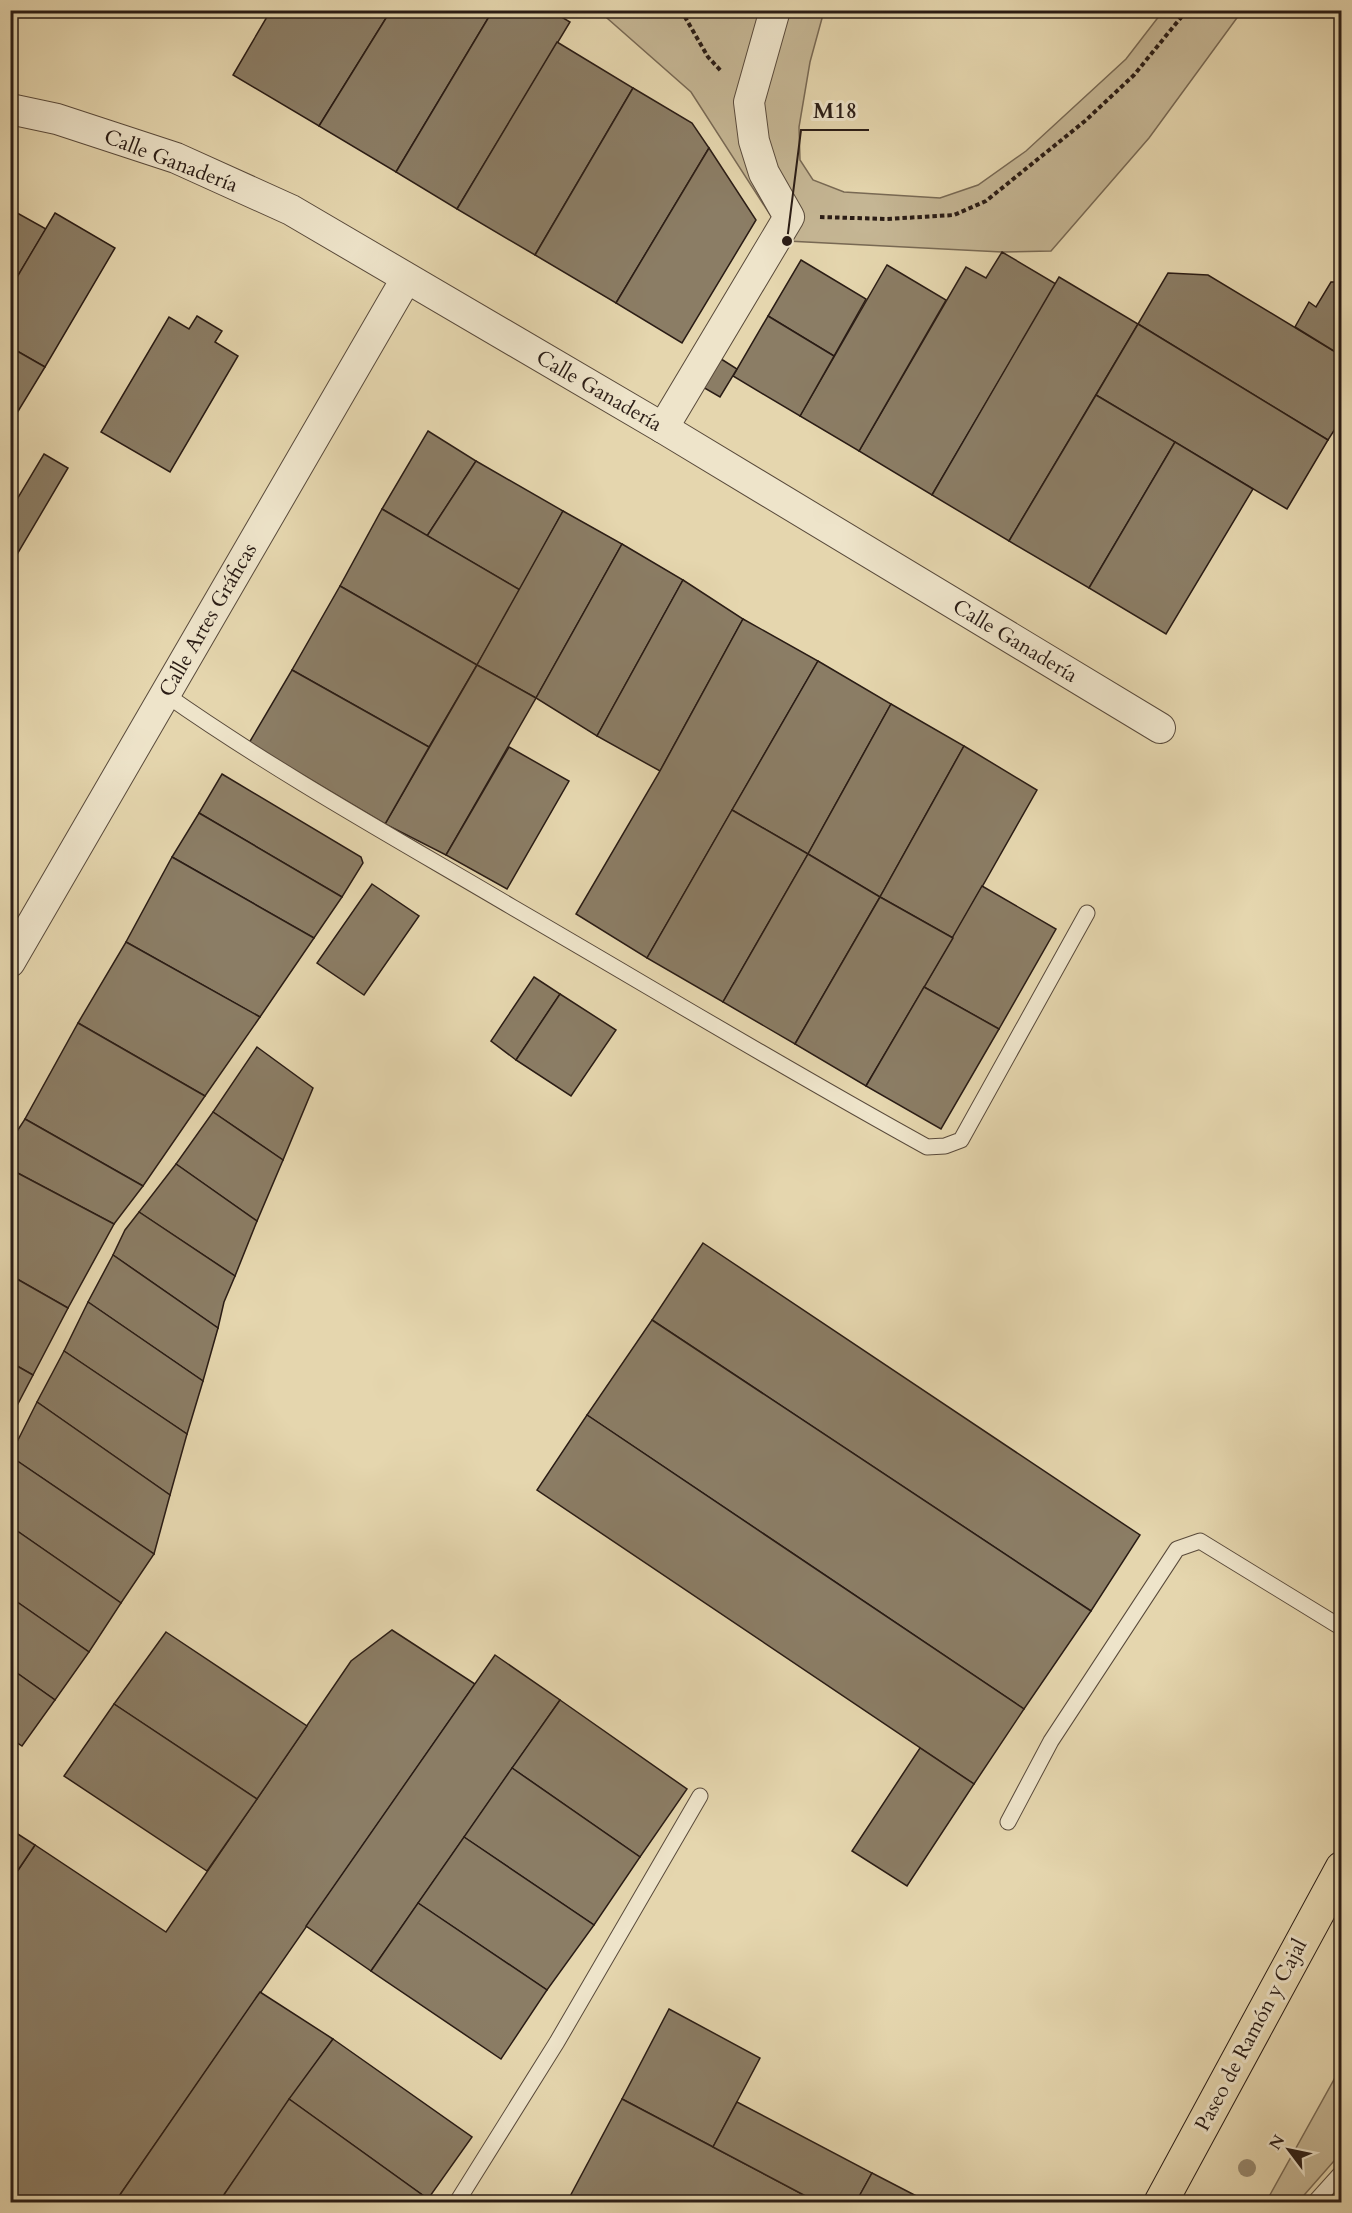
<svg xmlns="http://www.w3.org/2000/svg" width="1352" height="2213" font-family="Cardo,serif">
<style>
.green{fill:#c5b694;stroke:#786954;stroke-width:1.5}
.building{fill:#8b7d65;stroke:#2a1c15;stroke-width:1.5}
.lines{fill:none;stroke-linecap:round;stroke-linejoin:round}
.service-casing{stroke:#594a3b;stroke-width:17}
.minor-casing{stroke:#594a3b;stroke-width:32}
.primary-casing{stroke:#2a1c15;stroke-width:35}
.path{stroke:#2a1c15;stroke-width:4;stroke-dasharray:4.5 3;stroke-linecap:butt}
.service{stroke:#eee4ca;stroke-width:15}
.minor{stroke:#eee4ca;stroke-width:30}
.primary{stroke:#e5d6ae;stroke-width:33}
.tree{fill:#97896f}
.labels{text-anchor:middle;dominant-baseline:central;stroke-width:6;stroke-linejoin:round;paint-order:stroke}
.street-label{font-size:21px;fill:#2a1c15;stroke:#eee4ca}
.leader{fill:none;stroke:#2a1c15;stroke-width:2}
.callout-dot{fill:#2a1c15;stroke:#eee4ca;stroke-width:2}
.callout-label{font-size:22px;text-anchor:middle;font-weight:bold;fill:#2a1c15;stroke:#eee4ca;stroke-width:6;stroke-linejoin:round;paint-order:stroke}
</style>
<rect width="100%" height="100%" fill="#e5d6ae"/>
<filter id="stains"><feTurbulence type="fractalNoise" baseFrequency=".00333" numOctaves="4"/><feColorMatrix values="0 0 0 0 .2 0 0 0 0 .09 0 0 0 0 .02 0 0 0 .5 -.17"/></filter>
<radialGradient id="worn" r=".72"><stop offset=".6" stop-color="#630" stop-opacity="0"/><stop offset="1" stop-color="#630" stop-opacity=".3"/></radialGradient>
<g class="green">
<path d="M599,11H824L810,62L799,127L800,160L813,180L844,192L940,198L978,185L1026,151L1126,59L1163,11H1242L1149,138L1051,251L1002,252L787,241L691,92Z"/>
<path d="M1341,2067V2153L1298,2202H1266Z"/>
</g>
<g class="building">
<path d="M271,10H391L319,126L233,75Z"/>
<path d="M391,10H493L396,172L319,126Z"/>
<path d="M493,10H550L570,22L457,209L396,172Z"/>
<path d="M557,42L633,88L535,255L457,209Z"/>
<path d="M633,88L692,123L709,148L616,303L535,255Z"/>
<path d="M709,148L756,220L682,343L616,303Z"/>
<path d="M10,209L46,229L10,289Z"/>
<path d="M55,213L115,248L45,367L10,347V289Z"/>
<path d="M1002,252L1056,284L932,495L859,451L966,267L986,278Z"/>
<path d="M801,260L866,299L834,356L768,316Z"/>
<path d="M887,265L946,300L859,451L800,416Z"/>
<path d="M1168,273L1208,275L1342,356V418L1328,440L1138,324Z"/>
<path d="M1059,277L1138,324L1009,541L932,495Z"/>
<path d="M1331,282H1342V356L1295,327L1309,302L1316,307Z"/>
<path d="M197,316L222,331L215,342L238,356L170,472L101,432L169,317L189,329Z"/>
<path d="M768,316L834,356L800,416L733,376Z"/>
<path d="M1138,324L1328,440L1287,509L1096,395Z"/>
<path d="M10,347L45,367L17,413L10,409Z"/>
<path d="M718,357L737,369L720,397L701,386Z"/>
<path d="M1096,395L1175,442L1089,588L1009,541Z"/>
<path d="M10,409L17,413L10,425Z"/>
<path d="M428,431L476,461L427,536L382,509Z"/>
<path d="M1175,442L1253,489L1166,634L1089,588Z"/>
<path d="M44,454L68,468L12,563L10,511Z"/>
<path d="M476,461L563,511L520,590L427,536Z"/>
<path d="M382,509L520,590L477,665L340,586Z"/>
<path d="M563,511L622,544L536,698L477,665Z"/>
<path d="M622,544L683,580L597,736L536,698Z"/>
<path d="M683,580L743,619L660,771L597,736Z"/>
<path d="M340,586L477,665L429,747L292,670Z"/>
<path d="M743,619L818,661L647,958L576,914L660,771Z"/>
<path d="M818,661L891,704L808,854L732,810Z"/>
<path d="M477,665L536,698L446,855L385,824Z"/>
<path d="M292,670L429,747L385,824L249,743Z"/>
<path d="M891,704L964,746L880,897L808,854Z"/>
<path d="M964,746L1037,790L953,938L880,897Z"/>
<path d="M509,747L569,781L507,889L446,855Z"/>
<path d="M222,774L361,857L363,863L342,897L199,813Z"/>
<path d="M732,810L808,854L723,1002L647,958Z"/>
<path d="M199,813L342,897L314,938L172,857Z"/>
<path d="M808,854L880,897L795,1044L723,1002Z"/>
<path d="M172,857L314,938L260,1017L126,942Z"/>
<path d="M372,884L419,916L364,995L317,963Z"/>
<path d="M982,886L1056,929L999,1029L924,987Z"/>
<path d="M880,897L953,938L866,1086L795,1044Z"/>
<path d="M126,942L260,1017L205,1096L78,1023Z"/>
<path d="M534,977L560,994L516,1060L491,1041Z"/>
<path d="M924,987L999,1029L941,1129L866,1086Z"/>
<path d="M560,994L616,1030L571,1096L516,1060Z"/>
<path d="M78,1023L205,1096L143,1186L25,1119Z"/>
<path d="M257,1047L313,1088L283,1160L213,1112Z"/>
<path d="M213,1112L283,1160L257,1221L176,1164Z"/>
<path d="M25,1119L143,1186L114,1224L10,1169V1142Z"/>
<path d="M176,1164L257,1221L235,1276L139,1212Z"/>
<path d="M10,1169L114,1224L68,1308L10,1275Z"/>
<path d="M139,1212L235,1276L224,1302L218,1328L113,1255L125,1230Z"/>
<path d="M703,1243L1140,1535L1091,1611L652,1320Z"/>
<path d="M113,1255L218,1328L203,1381L88,1302Z"/>
<path d="M10,1275L68,1308L33,1375L10,1362Z"/>
<path d="M88,1302L203,1381L187,1434L64,1351Z"/>
<path d="M652,1320L1091,1611L1024,1709L587,1415Z"/>
<path d="M64,1351L187,1434L170,1495L37,1402Z"/>
<path d="M10,1362L33,1375L10,1419Z"/>
<path d="M37,1402L170,1495L154,1554L10,1456Z"/>
<path d="M587,1415L1024,1709L974,1784L537,1490Z"/>
<path d="M10,1456L154,1554L121,1603L10,1526Z"/>
<path d="M10,1526L121,1603L89,1652L10,1597Z"/>
<path d="M10,1597L89,1652L55,1700L10,1668Z"/>
<path d="M392,1630L475,1684L115,2202H10V1882L35,1845L166,1932L351,1661Z"/>
<path d="M166,1632L307,1726L257,1799L114,1704Z"/>
<path d="M495,1655L560,1700L371,1971L306,1926Z"/>
<path d="M10,1668L55,1700L22,1746L10,1738Z"/>
<path d="M560,1700L687,1789L640,1857L512,1768Z"/>
<path d="M114,1704L257,1799L207,1871L64,1776Z"/>
<path d="M920,1748L974,1784L907,1886L852,1851Z"/>
<path d="M512,1768L640,1857L594,1925L464,1837Z"/>
<path d="M10,1829L35,1845L10,1882Z"/>
<path d="M464,1837L594,1925L547,1990L418,1903Z"/>
<path d="M418,1903L547,1990L501,2059L371,1971Z"/>
<path d="M260,1992L333,2039L219,2202H115Z"/>
<path d="M669,2009L760,2058L713,2147L622,2099Z"/>
<path d="M333,2039L472,2137L428,2199L289,2099Z"/>
<path d="M289,2099L428,2199L426,2202H219Z"/>
<path d="M622,2099L713,2147L817,2202H567Z"/>
<path d="M737,2102L872,2173L856,2202H817L713,2147Z"/>
<path d="M872,2173L928,2202H856Z"/>
</g>
<g class="lines">
<g class="service-casing">
<g id="service">
<path d="M165,694C276,772 395,838 512,907C650,987 787,1070 927,1147L945,1146L961,1140L1087,913"/>
<path d="M1008,1822L1051,1741L1177,1549L1200,1541L1342,1628"/>
<path d="M457,2202L557,2042L700,1796"/>
<path d="M1315,2202L1342,2172"/>
</g>
</g>
<g class="minor-casing">
<g id="minor">
<path d="M10,109L57,119L176,158L291,210L663,428L1160,728"/>
<path d="M663,428L789,217L764,173L754,141L749,102L775,10"/>
<path d="M10,962L406,279"/>
</g>
</g>
<g class="primary-casing">
<path id="primary" d="M1161,2202L1342,1868"/>
</g>
<g class="path">
<path d="M681,10L708,57L722,72"/>
<path d="M820,217L887,219L954,215L986,201L1085,121L1134,75L1187,10"/>
</g>
<use href="#service" class="service"/>
<use href="#minor" class="minor"/>
<use href="#primary" class="primary"/>
</g>
<circle class="tree" cx="1247" cy="2168" r="9"/>
<g class="labels">
<g class="street-label">
<text transform="translate(171 161) rotate(21)">Calle Ganadería</text>
<text transform="translate(599 391) rotate(30)">Calle Ganadería</text>
<text transform="translate(208 620) rotate(-60)">Calle Artes Gráficas</text>
<text transform="translate(1015 641) rotate(31)">Calle Ganadería</text>
<text transform="translate(1251 2035) rotate(-62)">Paseo de Ramón y Cajal</text>
</g>
</g>
<path class="leader" d="M787 241L801 130H869"/>
<circle class="callout-dot" cx="787" cy="241" r="6"/>
<g class="callout-label">
<text x="835" y="118">M18</text>
</g>
<rect width="1352" height="2213" fill="none" stroke="#e5d6ae" stroke-width="36"/>
<rect x="12" y="12" width="1328" height="2189" fill="none" stroke="#2a1c15" stroke-width="3"/>
<rect x="18" y="18" width="1316" height="2177" fill="none" stroke="#2a1c15" stroke-width="1.5"/>
<g transform="translate(1289 2150) rotate(302)" stroke="#eee4ca" stroke-width="4.5" paint-order="stroke">
<path d="M0-4.5L10 22L0 15L-10 22Z" fill="#2a1c15"/>
<text y="-9" font-size="16" font-weight="bold" text-anchor="middle" fill="#2a1c15">N</text>
</g>
<rect width="100%" height="100%" filter="url(#stains)"/>
<rect width="100%" height="100%" fill="url(#worn)"/>
</svg>
